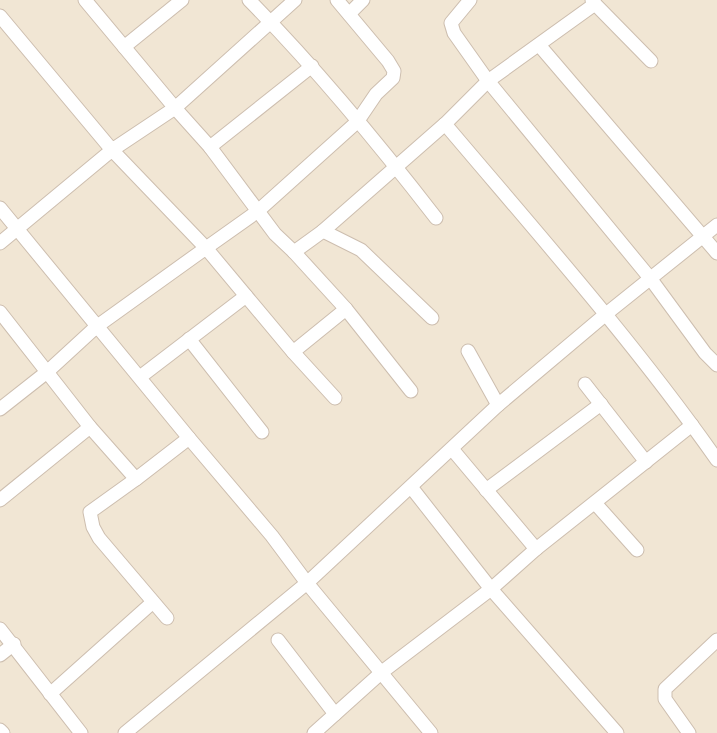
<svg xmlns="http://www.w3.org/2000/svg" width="717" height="733" font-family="'Titillium Web',sans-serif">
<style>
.residential{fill:#f1e6d4}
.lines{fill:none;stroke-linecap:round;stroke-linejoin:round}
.minor-casing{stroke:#cdbeaf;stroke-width:15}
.minor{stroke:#fff;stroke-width:13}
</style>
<rect width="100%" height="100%" fill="#faf3e5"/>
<rect class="residential" x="0" y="0" width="717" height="733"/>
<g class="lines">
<g class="minor-casing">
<g id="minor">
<path d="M85,0L175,108L210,147L275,234L294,252L323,231L361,250L432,318"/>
<path d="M249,0C316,68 378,143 436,218"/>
<path d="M470,0L451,23L454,33L488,81L650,278L705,353L717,365"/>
<path d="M595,4L651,61"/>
<path d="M349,14L363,0"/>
<path d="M0,16L112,150L175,108L295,0"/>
<path d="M539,45L717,253"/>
<path d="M124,47L182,0"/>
<path d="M445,124C538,234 634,342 717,460"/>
<path d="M210,147L312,66"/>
<path d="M0,208L189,438L136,479L90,427L47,372L96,327L206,248L293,352L335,398"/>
<path d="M323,231L445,124L488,81L595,4L592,0"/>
<path d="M0,243L112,150L206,248L258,211L357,122L376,94L393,78L394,71L388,61L337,0"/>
<path d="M346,309L411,391"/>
<path d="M0,312L47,372L0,409"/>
<path d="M189,339L262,432"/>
<path d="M468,351L498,405"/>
<path d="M293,352L346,309L294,252"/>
<path d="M140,377L246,296"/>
<path d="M585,384L646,462"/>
<path d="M189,438L272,536L307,583L431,733"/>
<path d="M452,449L536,549"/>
<path d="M136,479L90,512L93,527L99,538L167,618"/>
<path d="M411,487L491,589L617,733"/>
<path d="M486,490L601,404"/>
<path d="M0,500L90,427"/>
<path d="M595,503L637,550"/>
<path d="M0,629L81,733"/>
<path d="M278,640L335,714"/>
<path d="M0,655L14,644"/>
<path d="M50,694L153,602"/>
<path d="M0,730L3,733"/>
<path d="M125,733L307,583L498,405L606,314L717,225"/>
<path d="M314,733L382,672L491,589L536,549L692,425"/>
<path d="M689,733L665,699V689L717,640"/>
</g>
</g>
<use href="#minor" class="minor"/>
</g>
</svg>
